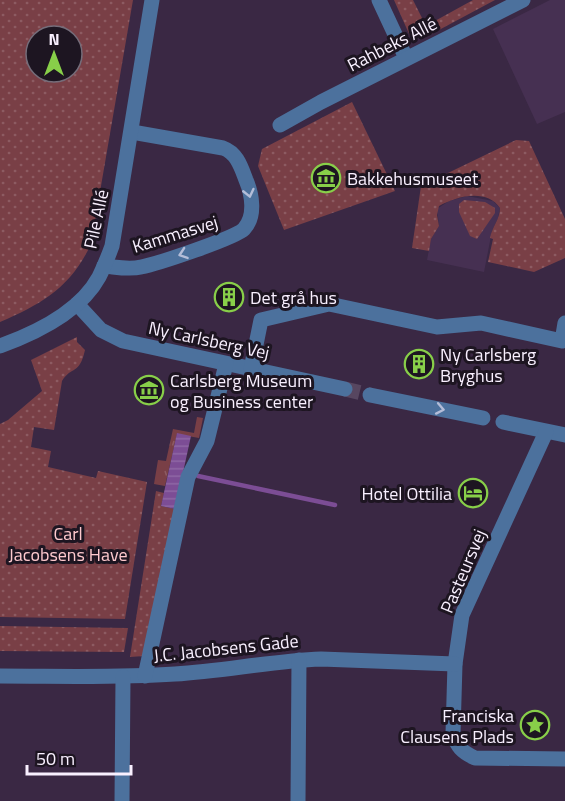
<svg xmlns="http://www.w3.org/2000/svg" width="565" height="801" font-family="'Titillium Web',sans-serif">
<style>
.built{fill:#463052}
.grass{fill:url(#grass-tufts)}
.park{fill:url(#park-dots);fill-rule:evenodd}
.water{fill:url(#water-rules)}
.lines{fill:none;stroke-linecap:round;stroke-linejoin:round}
.stream{stroke:#7c4d95;stroke-width:4.5}
.minor-tunnel{stroke:#574660;stroke-width:15;stroke-dasharray:15 8;stroke-linecap:butt}
.minor{stroke:#4c719d;stroke-width:15}
.oneway{stroke:#b4bdd8}
.labels{text-anchor:middle;dominant-baseline:central;stroke-width:6;stroke-linejoin:round;paint-order:stroke}
.street-label{font-size:18px;fill:#f9f0ff;stroke:#1d1521}
.poi-label{font-size:18px;fill:#f9f0ff;stroke:#1d1521;text-anchor:start}
.park-label{font-size:18px;fill:#fec9ce;stroke:#1d1521}
</style>
<defs>
<pattern id="grass-tufts" width="24" height="20" patternUnits="userSpaceOnUse" patternTransform="scale(1.5)"><rect width="24" height="20" fill="#793f46"/><path d="M3 7l-1-3M5 7V3M7 7l1-3M15 17l-1-3M17 17v-4M19 17l1-3" fill="none" stroke="#8d5b62"/></pattern>
<pattern id="park-dots" width="8" height="8" patternUnits="userSpaceOnUse" patternTransform="scale(1.5)"><rect width="8" height="8" fill="#793f46"/><path d="M2 2h.1M6 6h.1" fill="none" stroke="#8d5b62" stroke-width="1.8" stroke-linecap="round"/></pattern>
<pattern id="water-rules" width="6" height="5" patternUnits="userSpaceOnUse" patternTransform="scale(1.5)"><rect width="6" height="5" fill="#7c4d95"/><path d="M0 2.5h6" fill="none" stroke="#8f67a5"/></pattern>
</defs>
<rect width="100%" height="100%" fill="#3a2844"/>
<g class="built">
<path d="M550,0H565V112L537,124L493,29Z"/>
<path d="M467,196L493,201L500,208L498,218L492,231L484,272L427,260L431,239L439,226L437,209L449,201Z"/>
</g>
<path class="grass" d="M197,417L203,418L199,438L177,434L165,486L154,484L158,460L166,461L173,429L194,433Z"/>
<g class="park">
<path d="M0,0H133L91,244C71,287 42,304 0,322ZM36,36H72V72H36Z"/>
<path d="M394,0H413L423,20L433,22L473,0H495L424,38L410,36Z"/>
<path d="M352,102L395,191L284,230L258,166L262,149Z"/>
<path d="M516,140L529,141L565,219V258L534,272L488,262L493,239L490,238C492,227 500,219 500,208C487,188 456,196 439,206L437,215L439,226L431,239L429,251L412,248L421,186Z"/>
<path d="M464,200L485,202L495,208V213L477,239L470,236L459,212V204Z"/>
<path d="M77,337V342L85,350C79,376 72,365 62,381L54,430L34,427L31,447L51,451L48,467L96,478L98,471L147,482L125,619L0,617V424L8,420L42,391L31,360Z"/>
<path d="M156,491L164,493L161,506L175,509L144,656L130,657Z"/>
<path d="M0,626L128,628L124,652L0,651Z"/>
</g>
<path class="water" d="M177,433L191,436L175,509L161,506Z"/>
<g class="lines">
<path class="stream" d="M198,476L335,505"/>
<path class="minor-tunnel" d="M345,389L370,395"/>
<g class="minor">
<path d="M379,0L406,58"/>
<path d="M280,125L321,102L523,0"/>
<path d="M104,266C116,267 129,270 141,267C157,264 235,238 244,229C256,216 252,194 246,180C241,167 237,153 223,148L132,132"/>
<path d="M77,304L101,330L123,341L345,389"/>
<path d="M0,346C36,333 80,312 99,277C104,267 108,257 112,246L152,0"/>
<path d="M251,369L261,320L329,304L437,327L481,323L562,341L565,323"/>
<path d="M370,395L483,418"/>
<path d="M503,422L565,435"/>
<path d="M546,432L462,615L455,664L453,733C457,747 462,752 475,758L565,759"/>
<path d="M0,676C58,676 117,678 175,674C224,671 272,661 321,659L455,664"/>
<path d="M145,676L188,477L207,441L226,364"/>
<path d="M122,801L123,677"/>
<path d="M298,801L299,660"/>
</g>
</g>
<defs><path id="oneway-chevron" d="M-2-3.5L2.5 0L-2 3.5" fill="none" stroke-width="1.6" stroke-linecap="round" stroke-linejoin="round" transform="scale(1.5)"/></defs>
<g class="oneway">
<use href="#oneway-chevron" transform="translate(249 193) rotate(77)"/>
<use href="#oneway-chevron" transform="translate(183 254) rotate(161)"/>
<use href="#oneway-chevron" transform="translate(440 409) rotate(11)"/>
</g>
<defs>
<g id="museum-ring" transform="scale(1.5)"><circle r="9.5" fill="#1d1521" stroke="#88cf49" stroke-width="1.5"/><path d="M0-6L6-3V-2H-6V-3ZM-5-1h2V3h-2ZM-1-1h2V3h-2ZM3-1h2V3H3ZM-6 4H6V6H-6Z" fill="#88cf49"/></g>
<g id="building-ring" transform="scale(1.5)"><circle r="9.5" fill="#1d1521" stroke="#88cf49" stroke-width="1.5"/><path d="M-4-6H4V6H1V3H-1V6H-4ZM-2.5-4.3h1.7v1.8h-1.7ZM.8-4.3h1.7v1.8H.8ZM-2.5-1h1.7V.8h-1.7ZM.8-1h1.7V.8H.8Z" fill="#88cf49"/></g>
<g id="hotel-ring" transform="scale(1.5)"><circle r="9.5" fill="#1d1521" stroke="#88cf49" stroke-width="1.5"/><path d="M-6-4.5h1.5V1H6V5H4.5V3h-9V5H-6ZM-4 0a1.8 1.8 0 1 1 3.6 0ZM.5 0V-2.5h3Q6-2.5 6 0Z" fill="#88cf49"/></g>
<g id="sight-ring" transform="scale(1.5)"><circle r="9.5" fill="#1d1521" stroke="#88cf49" stroke-width="1.5"/><path d="M0-6L1.8-2.2L6-1.7L2.9 1.2L3.7 5.4L0 3.3L-3.7 5.4L-2.9 1.2L-6-1.7L-1.8-2.2Z" fill="#88cf49"/></g>
</defs>
<g fill-rule="evenodd">
<use href="#museum-ring" x="326" y="178"/>
<use href="#building-ring" x="229" y="297"/>
<use href="#building-ring" x="419" y="364"/>
<use href="#museum-ring" x="149" y="390"/>
<use href="#hotel-ring" x="473" y="493"/>
<use href="#sight-ring" x="535" y="725"/>
</g>
<g class="labels">
<g class="street-label">
<text transform="translate(392 44) rotate(-27)">Rahbeks Allé</text>
<text transform="translate(96 219) rotate(-78)">Pile Allé</text>
<text transform="translate(175 234) rotate(-17)">Kammasvej</text>
<text transform="translate(209 340) rotate(12)">Ny Carlsberg Vej</text>
<text transform="translate(463 571) rotate(-67)">Pasteursvej</text>
<text transform="translate(226 648) rotate(-6)">J.C. Jacobsens Gade</text>
</g>
<g class="poi-label">
<text x="347" y="178">Bakkehusmuseet</text>
<text x="250" y="297">Det grå hus</text>
<text x="440" y="354">Ny Carlsberg<tspan x="440" dy="21">Bryghus</tspan></text>
<text x="170" y="380">Carlsberg Museum<tspan x="170" dy="21">og Business center</tspan></text>
<text x="452" y="493" text-anchor="end">Hotel Ottilia</text>
<text x="514" y="715" text-anchor="end">Franciska<tspan x="514" dy="21">Clausens Plads</tspan></text>
</g>
<g class="park-label">
<text x="68" y="533">Carl<tspan x="68" dy="21">Jacobsens Have</tspan></text>
</g>
</g>
<g transform="translate(54 54)"><circle r="28" fill="#1d1521" stroke="#756d7a" stroke-width="1.5"/>
<path d="M0-4.5L10 22L0 15L-10 22Z" fill="#88cf49"/>
<text y="-9" font-size="16" font-weight="bold" text-anchor="middle" fill="#f9f0ff">N</text>
</g>
<path d="M27 765v9h104v-9" fill="none" stroke="#f9f0ff" stroke-width="3"/>
<text x="36" y="765" font-size="18" fill="#f9f0ff" stroke="#1d1521" stroke-width="4.5" paint-order="stroke">50 m</text>
</svg>
